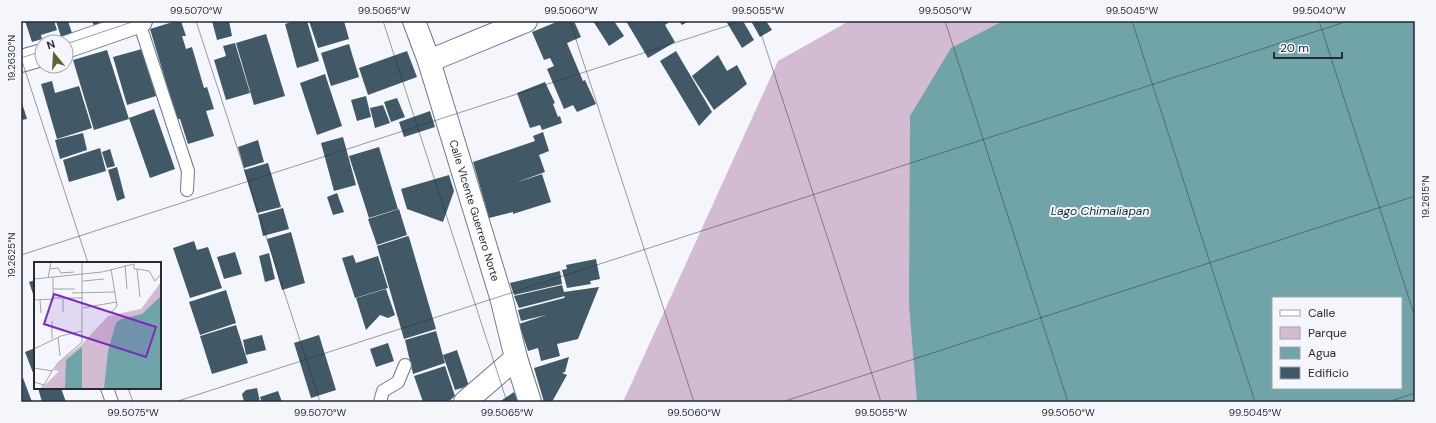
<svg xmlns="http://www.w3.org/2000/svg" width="1436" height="423" font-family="'DM Sans',sans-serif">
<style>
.green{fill:#d3bcd1;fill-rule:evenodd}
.water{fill:#70a4a9;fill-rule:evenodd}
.building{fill:#415967}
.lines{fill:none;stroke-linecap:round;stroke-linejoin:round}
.lane-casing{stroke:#6e778e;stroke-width:14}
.street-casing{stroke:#6e778e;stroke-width:24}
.lane{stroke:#fff;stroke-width:12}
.street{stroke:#fff;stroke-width:22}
.ticks{fill:none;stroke:#262a33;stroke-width:1;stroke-opacity:0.45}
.labels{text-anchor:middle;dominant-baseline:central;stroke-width:4;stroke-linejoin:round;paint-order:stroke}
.street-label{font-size:11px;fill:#262a33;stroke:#f4f6fb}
.water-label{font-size:12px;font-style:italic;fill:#132f32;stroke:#f4f6fb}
.inset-road{fill:none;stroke:#a2a4ab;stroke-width:1}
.view{fill:#7b2cbf;fill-opacity:0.15;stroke:#7b2cbf;stroke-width:2}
.inset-edge{fill:none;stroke:#262a33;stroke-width:2}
.neatline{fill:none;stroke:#262a33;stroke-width:1.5}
.ticks-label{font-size:10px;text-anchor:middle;fill:#262a33}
</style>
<rect width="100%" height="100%" fill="#f4f6fb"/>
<path class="green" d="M849,21H1415V402H623L778,61ZM1273,298H1401V388H1273Z"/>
<path class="water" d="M1003,21H1415V402H917L909,304L910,116L951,48ZM1273,298H1401V388H1273Z"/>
<g class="building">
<path d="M25,21H54L57,30L41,35L42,39L32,42Z"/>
<path d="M56,21H68L72,33L61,37Z"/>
<path d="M92,21H99L100,24L94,26Z"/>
<path d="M176,21H181L186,36H182L186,49L192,47L204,88L207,87L214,109L206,111L214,136L188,144L180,119H177L150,29Z"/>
<path d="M212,21H229L232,36L217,40Z"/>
<path d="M294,21H307L319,61L297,68L285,24Z"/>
<path d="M309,21H344L349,39L318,48Z"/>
<path d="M559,21H574L581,37L567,43L583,81L585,80L596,104L577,112L573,105L564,109L547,69L554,66L550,58L544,60L532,32Z"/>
<path d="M593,21H614L624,36L609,46Z"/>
<path d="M626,21H671L665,25L675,42L648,58Z"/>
<path d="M679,21H689L682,25Z"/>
<path d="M726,21H743L754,40L742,48Z"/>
<path d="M751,21H766L772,30L760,37Z"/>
<path d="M266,34L285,96L254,105L236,43Z"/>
<path d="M235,43L250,93L226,100L214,60L226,56L223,46Z"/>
<path d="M349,44L359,77L331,86L321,53Z"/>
<path d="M142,49L156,96L127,105L113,57Z"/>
<path d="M107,50L129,119L94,130L73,60Z"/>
<path d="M407,51L417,77L368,95L359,68Z"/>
<path d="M676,51L712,112L699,126L660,61Z"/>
<path d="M718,55L727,71L737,65L747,84L714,110L692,76Z"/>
<path d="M325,74L342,126L317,135L300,83Z"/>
<path d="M52,81L55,93L79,86L92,128L57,139L41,84Z"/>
<path d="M545,82L555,103L553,104L558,117L560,116L562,123L542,130L540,125L530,128L517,93Z"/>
<path d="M366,96L371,117L357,121L351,100Z"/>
<path d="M397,98L405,117L391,122L384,102Z"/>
<path d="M21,100L27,119L21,120Z"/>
<path d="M383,105L390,123L375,128L370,108Z"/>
<path d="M154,109L175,169L150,178L129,118Z"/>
<path d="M430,111L435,127L404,137L399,122Z"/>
<path d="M543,132L549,151L539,155L545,172L515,183L542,174L551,202L513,214V212L489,218L473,162L535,141L533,136Z"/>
<path d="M83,133L87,150L60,159L55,140Z"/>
<path d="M343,137L356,185L334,191L321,143Z"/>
<path d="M258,140L264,162L244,168L238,147Z"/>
<path d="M379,147L398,209L369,218L349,156Z"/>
<path d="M100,148L106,171L69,182L63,160Z"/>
<path d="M110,149L115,166L107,168L102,152Z"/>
<path d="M268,163L281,207L257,213L244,170Z"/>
<path d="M117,167L125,198L117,201L108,170Z"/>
<path d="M449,175L454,191L443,222L407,209L401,189Z"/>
<path d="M337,193L344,212L333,215L327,197Z"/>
<path d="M283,208L289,229L263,236L258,215Z"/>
<path d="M399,209L407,235L377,245L368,219Z"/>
<path d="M291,232L305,283L282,290L267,239Z"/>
<path d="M408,236L409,237L436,329L404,339L377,246Z"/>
<path d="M194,241L197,250L208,247L222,288L190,298L173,248Z"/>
<path d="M235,252L242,274L224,279L217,257Z"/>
<path d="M269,253L275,279L265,282L259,256Z"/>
<path d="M353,255L356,263L378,256L388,288L355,298L342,258Z"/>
<path d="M596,259L600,279L590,281L591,284L567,288L562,270L567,269L566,265Z"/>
<path d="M560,271L562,284L514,295L510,283Z"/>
<path d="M35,280V300L29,282Z"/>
<path d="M562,285L564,292L599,287L578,339L557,344L560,356L541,361L538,348L528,351L519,324L546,315L521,321L518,310L564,298L565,296L519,308L514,296Z"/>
<path d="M386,289L395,315L388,318L380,315L366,330L356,298Z"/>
<path d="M226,290L236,323L200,335L189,302Z"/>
<path d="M236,325L248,363L212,374L200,336Z"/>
<path d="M436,331L445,363L413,374L405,340Z"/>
<path d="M262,335L266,350L246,355L243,340Z"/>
<path d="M319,335L336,390L311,398L294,343Z"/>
<path d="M388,343L394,361L376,367L370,349Z"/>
<path d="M35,348V378L25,352Z"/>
<path d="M457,350L469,386L455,390L443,355Z"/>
<path d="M569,357L565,372L562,373L567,375L563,382L552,402H544L534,368Z"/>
<path d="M445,366L455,396L448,402H423L414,376Z"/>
<path d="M23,378L32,402H21V379Z"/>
<path d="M38,388H61L66,402H42Z"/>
<path d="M257,388L260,402H244L242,394L246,390Z"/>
<path d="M278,391L282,402H262L260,397Z"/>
<path d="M514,392L518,402H499Z"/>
</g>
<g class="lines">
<g class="lane-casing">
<g id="lane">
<path d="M139,22L188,171L187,190"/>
<path d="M107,388L112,402"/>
<path d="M380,402L383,391L398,382L405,365"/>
</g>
</g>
<g class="street-casing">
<g id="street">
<path id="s1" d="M414,21L429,61L501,297L516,358L530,402"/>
<path d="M66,47L141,21"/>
<path d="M21,61L42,55"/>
<path d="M429,61L526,21"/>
<path d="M465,402L516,358"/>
</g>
</g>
<use href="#lane" class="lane"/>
<use href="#street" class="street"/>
</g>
<path class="ticks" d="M196,21L320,402M383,21L507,402M570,21L694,402M757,21L881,402M945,21L1068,402M1132,21L1255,402M1319,21L1415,317M66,44L135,21M21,58L88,263M21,58L42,51M21,255L742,21M128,388L133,402M175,402L1348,21M782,402L1415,196M1388,402L1415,393"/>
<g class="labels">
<g class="street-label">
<text stroke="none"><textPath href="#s1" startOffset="199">Calle VIcente Guerrero Norte</textPath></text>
</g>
<g class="water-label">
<text x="1100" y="211">Lago Chimaliapan</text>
</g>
</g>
<g transform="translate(34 262)">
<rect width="127" height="127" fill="#f4f6fb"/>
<path d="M127,20V127H7L25,109L20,108L24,101L48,82L74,54L107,47Z" fill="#d3bcd1"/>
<path d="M127,34V127H70L74,89L82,61L87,57L108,52ZM48,85V127H31L32,98Z" fill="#70a4a9"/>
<path class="inset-road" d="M100,2V7H103L106,35M91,3L93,27M16,7L24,6L27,11L40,10M77,7L83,44L78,50M103,7L115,9L121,19L127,12M19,15V36H49M14,16L17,0M0,17L68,10L100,2M49,19L70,17M19,27H41M38,31L80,30M0,38L20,37M6,38L7,51M49,46L82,40M29,50V37M18,59V77M24,75L26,94M0,87L27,74L48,69M0,106L18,109L25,100L48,80V0M0,120L10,123L6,127M10,123L18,109"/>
<path class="view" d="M20,32L122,65L112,95L10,62Z"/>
<rect width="127" height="127" class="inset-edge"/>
</g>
<rect width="1436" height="423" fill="none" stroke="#f4f6fb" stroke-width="44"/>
<rect x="1272" y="297" width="130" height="92" fill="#f4f6fb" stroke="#a2a4ab"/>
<rect x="1280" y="310" width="20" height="6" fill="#ffffff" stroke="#a2a4ab"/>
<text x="1308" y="317" font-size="12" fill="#262a33">Calle</text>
<rect x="1280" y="327" width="20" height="12" fill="#d3bcd1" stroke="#a2a4ab"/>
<text x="1308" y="337" font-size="12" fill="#262a33">Parque</text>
<rect x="1280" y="347" width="20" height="12" fill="#70a4a9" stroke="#a2a4ab"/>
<text x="1308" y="357" font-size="12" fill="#262a33">Agua</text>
<rect x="1280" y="367" width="20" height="12" fill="#415967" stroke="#a2a4ab"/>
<text x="1308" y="377" font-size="12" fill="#262a33">Edificio</text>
<g transform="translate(54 54) rotate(342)"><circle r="19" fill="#f4f6fb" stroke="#a2a4ab"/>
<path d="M0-3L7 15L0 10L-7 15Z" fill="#61622f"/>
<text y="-6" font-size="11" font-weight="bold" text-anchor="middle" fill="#262a33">N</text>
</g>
<path d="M1274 52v6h68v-6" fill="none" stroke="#262a33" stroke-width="2"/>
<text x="1280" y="52" font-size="12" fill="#262a33" stroke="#f4f6fb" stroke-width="3" paint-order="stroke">20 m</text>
<rect x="22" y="22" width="1392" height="379" class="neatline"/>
<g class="ticks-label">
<text x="196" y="14">99.5070°W</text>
<text x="384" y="14">99.5065°W</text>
<text x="571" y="14">99.5060°W</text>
<text x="758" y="14">99.5055°W</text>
<text x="945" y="14">99.5050°W</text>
<text x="1132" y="14">99.5045°W</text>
<text x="1319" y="14">99.5040°W</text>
<text transform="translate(11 58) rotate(-90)" y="4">19.2630°N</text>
<text transform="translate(1425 197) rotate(-90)" y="4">19.2615°N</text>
<text transform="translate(11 255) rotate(-90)" y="4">19.2625°N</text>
<text x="133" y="416">99.5075°W</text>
<text x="320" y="416">99.5070°W</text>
<text x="507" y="416">99.5065°W</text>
<text x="694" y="416">99.5060°W</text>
<text x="881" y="416">99.5055°W</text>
<text x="1068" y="416">99.5050°W</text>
<text x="1255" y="416">99.5045°W</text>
</g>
</svg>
